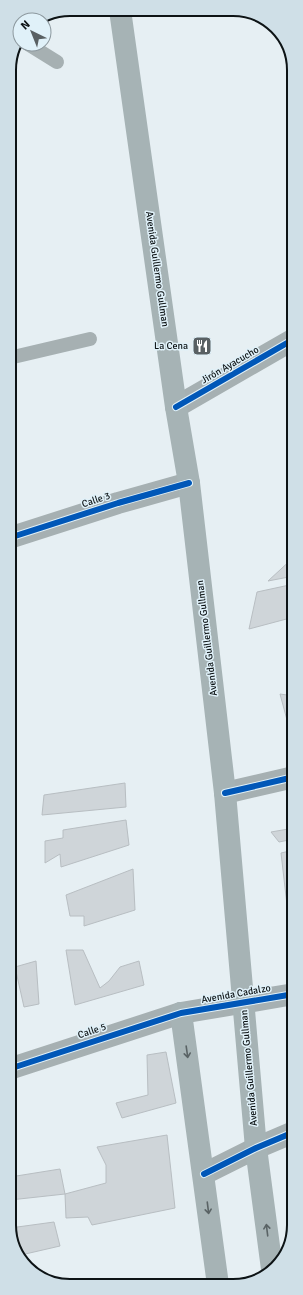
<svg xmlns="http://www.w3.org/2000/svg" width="303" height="1295" font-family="Signika,sans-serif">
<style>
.building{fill:#cfd5d9;stroke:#b8bec2}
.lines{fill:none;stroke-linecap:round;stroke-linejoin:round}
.service{stroke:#a6b0b2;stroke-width:14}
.minor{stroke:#a6b0b2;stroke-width:22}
.tertiary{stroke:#a6b0b2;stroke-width:22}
.primary{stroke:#a6b3b5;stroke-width:22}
.cycleway-casing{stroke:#e0f1f9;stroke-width:8}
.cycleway{stroke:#0057b8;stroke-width:6}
.oneway{stroke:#5a6365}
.labels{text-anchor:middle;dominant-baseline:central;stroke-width:3;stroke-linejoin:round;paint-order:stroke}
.street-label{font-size:10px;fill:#0d1315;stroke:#e0f1f9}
.poi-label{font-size:10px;fill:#0d1315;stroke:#e0f1f9;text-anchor:end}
.rim{fill:none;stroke:#0d1315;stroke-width:2}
</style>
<rect width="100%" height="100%" fill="#e6eff3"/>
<g class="building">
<path d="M294,557V576L268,581Z"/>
<path d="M294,584V617L249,629L257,592Z"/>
<path d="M280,694L294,696V746Z"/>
<path d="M125,783L126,807L42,815L44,795Z"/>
<path d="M126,820L129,845L61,867L60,854L45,863V841L63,838V830Z"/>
<path d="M294,828V839L279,842L271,832Z"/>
<path d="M294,850V904L287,905L281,853Z"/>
<path d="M133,869L135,910L84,926V916H70L66,895Z"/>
<path d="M66,950H83L100,988L109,981L120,967L139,961L144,985L75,1005Z"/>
<path d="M36,961L39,1004L24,1007L15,967Z"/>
<path d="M166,1052L176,1103L122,1118L116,1103L148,1095L147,1055Z"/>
<path d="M167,1135L175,1208L92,1225L88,1217L66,1218L65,1194L106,1183V1165L97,1147Z"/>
<path d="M60,1169L65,1194L10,1200V1177Z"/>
<path d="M54,1222L60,1246L21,1255L10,1233V1228Z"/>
<path d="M187,1281V1285H157Z"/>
</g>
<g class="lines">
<g class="service">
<path d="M28,44L57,62"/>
<path d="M9,358L90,339"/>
</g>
<g class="minor">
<path d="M176,407L294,339"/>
<path d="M9,538L118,503L189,483"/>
<path d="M225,793L294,777"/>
<path d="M9,1069L181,1013"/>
</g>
<g class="tertiary">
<path d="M181,1013L294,994"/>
<path d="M204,1174L256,1148L294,1132"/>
</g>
<g class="primary">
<path d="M120,10L176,407L189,483L225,793L256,1148L272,1269"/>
<path d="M181,1013L218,1285"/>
</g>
<g class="cycleway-casing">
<g id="cycleway">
<path d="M176,407L294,339"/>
<path d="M9,538L118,503L189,483"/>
<path d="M225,793L294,777"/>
<path d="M9,1069L181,1013L294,994"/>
<path d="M204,1174L256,1148L294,1132"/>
</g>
</g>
<use href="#cycleway" class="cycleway"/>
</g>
<defs><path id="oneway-shaft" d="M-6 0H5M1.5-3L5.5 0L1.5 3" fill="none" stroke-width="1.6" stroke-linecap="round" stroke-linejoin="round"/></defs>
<g class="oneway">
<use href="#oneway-shaft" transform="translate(187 1052) rotate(82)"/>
<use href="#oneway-shaft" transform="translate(208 1208) rotate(83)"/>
<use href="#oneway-shaft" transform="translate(267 1230) rotate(-97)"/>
</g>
<defs>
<g id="restaurant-square" transform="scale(1)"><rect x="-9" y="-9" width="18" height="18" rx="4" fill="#596063" stroke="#e0f1f9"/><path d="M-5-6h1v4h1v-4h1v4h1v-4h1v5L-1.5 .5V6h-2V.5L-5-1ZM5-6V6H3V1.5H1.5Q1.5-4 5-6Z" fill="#fff"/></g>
</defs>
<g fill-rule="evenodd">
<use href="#restaurant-square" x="202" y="346"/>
</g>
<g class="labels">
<g class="street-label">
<text transform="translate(157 269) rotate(82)">Avenida Guillermo Gullman</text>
<text transform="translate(230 365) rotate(-30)">Jirón Ayacucho</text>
<text transform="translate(96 500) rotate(-18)">Calle 3</text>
<text transform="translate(207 638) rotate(-97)">Avenida Guillermo Gullman</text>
<text transform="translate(236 994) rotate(-10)">Avenida Cadalzo</text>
<text transform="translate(92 1031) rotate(-18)">Calle 5</text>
<text transform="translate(249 1068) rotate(-95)">Avenida Guillermo Gullman</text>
</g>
<g class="poi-label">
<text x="188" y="346">La Cena</text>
</g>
</g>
<path d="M0 0H303V1295H0ZM70 16H233A54 54 0 0 1 287 70V1225A54 54 0 0 1 233 1279H70A54 54 0 0 1 16 1225V70A54 54 0 0 1 70 16Z" fill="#cfdfe7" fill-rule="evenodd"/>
<path class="rim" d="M70 16H233A54 54 0 0 1 287 70V1225A54 54 0 0 1 233 1279H70A54 54 0 0 1 16 1225V70A54 54 0 0 1 70 16Z"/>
<g transform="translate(32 32) rotate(317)"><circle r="19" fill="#e0f1f9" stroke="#8c989e"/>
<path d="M0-3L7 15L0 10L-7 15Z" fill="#596063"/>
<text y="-6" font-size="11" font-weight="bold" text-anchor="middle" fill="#0d1315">N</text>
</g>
</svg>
